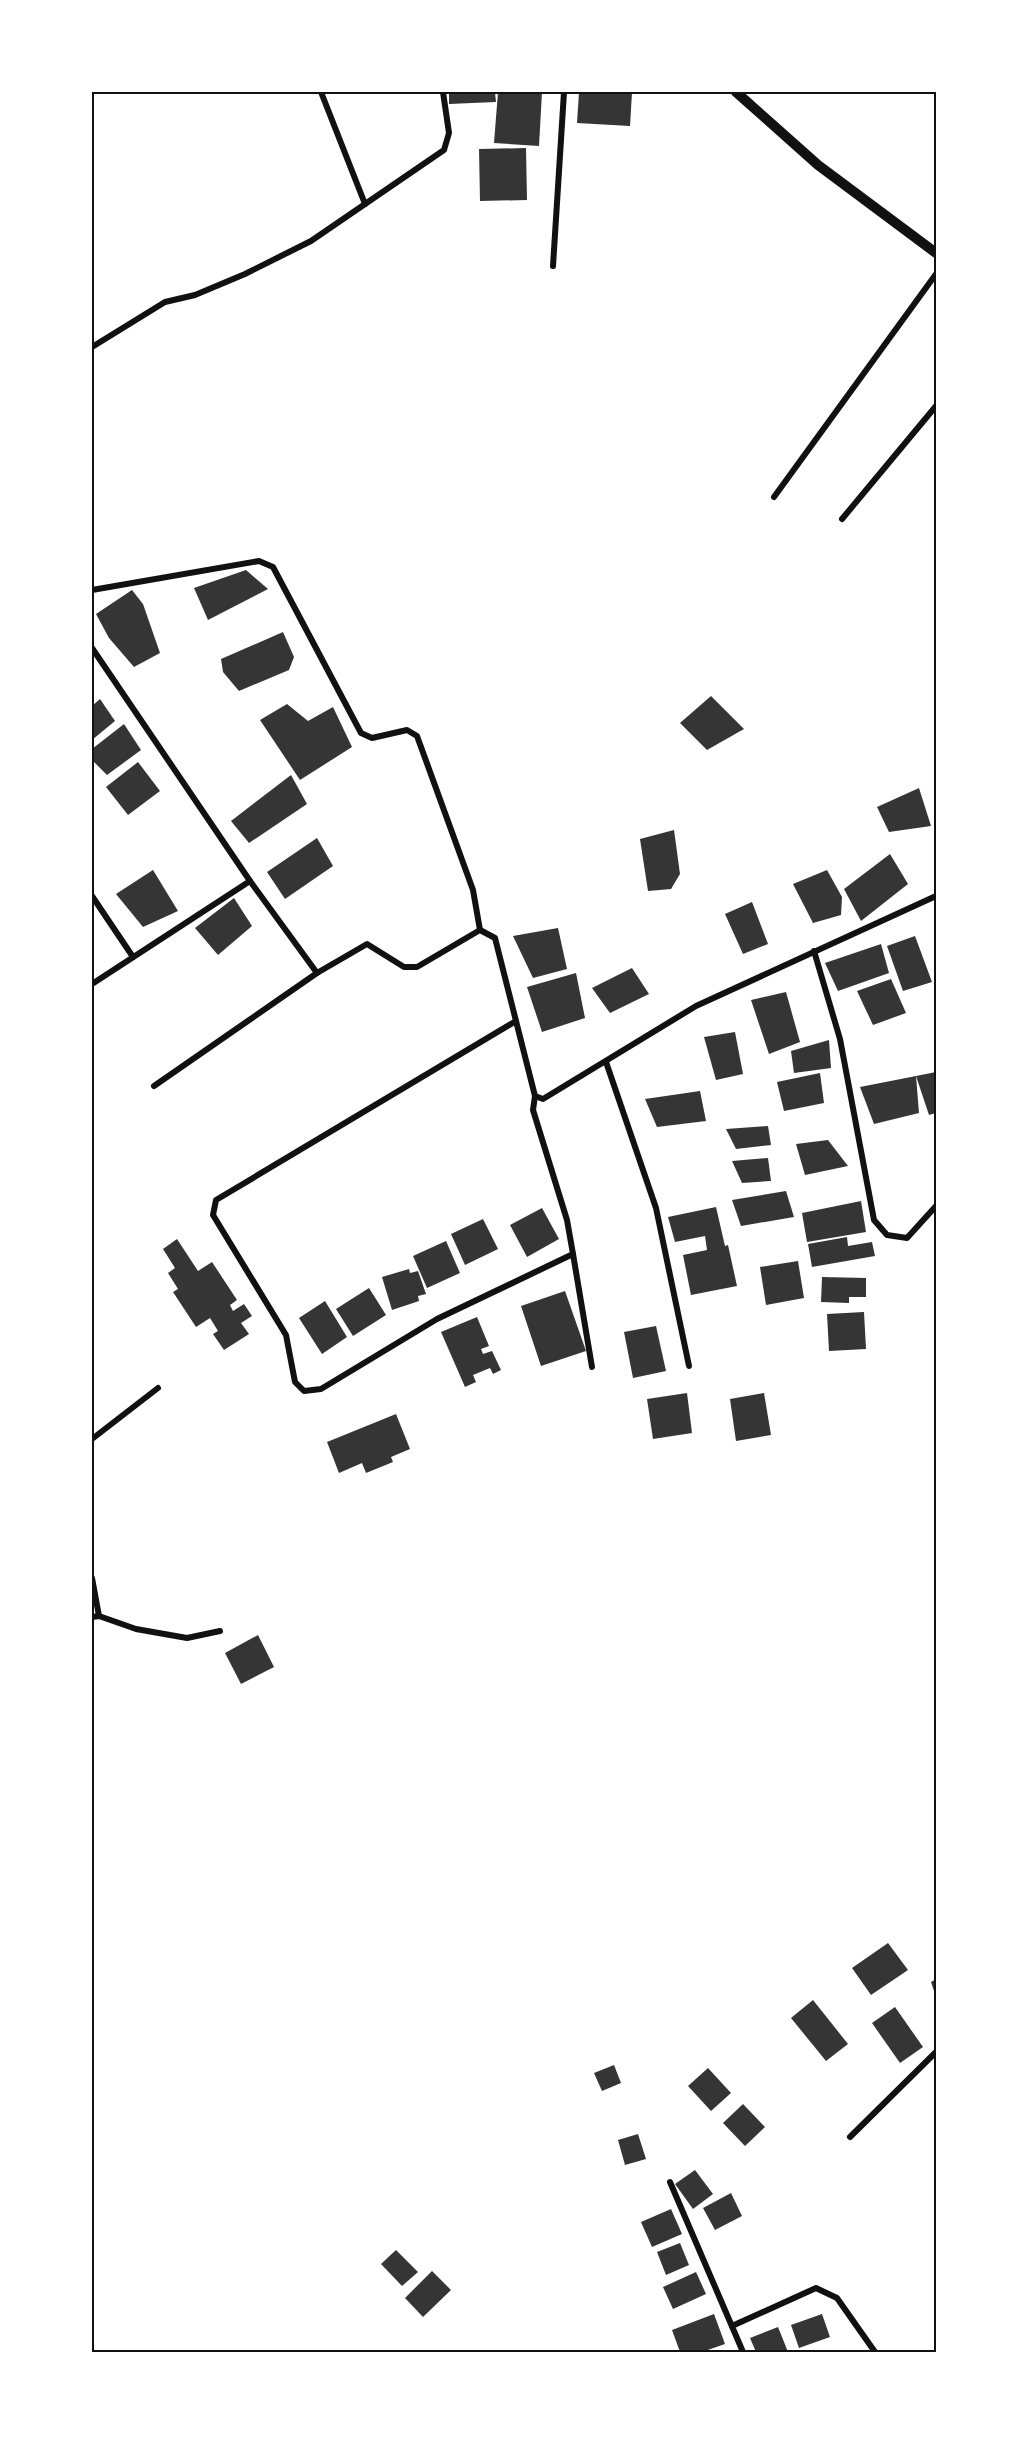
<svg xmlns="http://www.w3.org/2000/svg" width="1028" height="2444" font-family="Figtree,sans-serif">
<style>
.building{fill:#353535}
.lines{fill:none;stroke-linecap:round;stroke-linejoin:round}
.minor{stroke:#111;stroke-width:6}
.tertiary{stroke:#111;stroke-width:10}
.neatline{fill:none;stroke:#111;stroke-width:2}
</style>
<rect width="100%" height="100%" fill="#fff"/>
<g class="building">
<path d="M449,92H495L496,102L449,104Z"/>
<path d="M498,92H542L539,146L494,143Z"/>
<path d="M579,92L632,93L630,126L577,123Z"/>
<path d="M526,148L527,200L480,201L479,149Z"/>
<path d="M246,570L268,589L208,620L194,588Z"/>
<path d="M132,590L143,604L160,653L134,667L109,638L96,614Z"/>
<path d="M283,632L294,657L289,670L239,691L223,672L221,659Z"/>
<path d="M711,696L744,729L707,750L680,723Z"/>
<path d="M100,699L115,721L92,740V706Z"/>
<path d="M287,704L308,721L333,707L352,747L300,780L260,720Z"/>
<path d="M124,724L141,750L107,775L92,760V749Z"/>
<path d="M138,762L160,791L128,815L106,787Z"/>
<path d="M291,775L307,804L249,843L231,821Z"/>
<path d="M919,788L931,826L889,832L877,807Z"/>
<path d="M674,830L680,874L671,889L648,891L640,839Z"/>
<path d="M317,838L333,866L285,899L267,872Z"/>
<path d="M890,854L908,884L861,921L844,889Z"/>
<path d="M153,870L178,911L143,927L116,894Z"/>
<path d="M827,870L842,897L841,915L813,923L793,884Z"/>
<path d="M234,898L252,926L218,955L195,928Z"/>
<path d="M752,902L768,944L743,954L725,914Z"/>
<path d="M558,928L567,969L533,978L513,936Z"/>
<path d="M915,936L932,982L903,991L887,946Z"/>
<path d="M881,944L889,973L838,991L825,963Z"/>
<path d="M632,968L649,994L610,1013L592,988Z"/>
<path d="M576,973L585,1018L542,1032L527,987Z"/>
<path d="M891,979L906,1013L873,1025L857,991Z"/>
<path d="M786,992L800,1042L769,1054L751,1000Z"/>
<path d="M735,1032L743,1074L716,1080L704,1037Z"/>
<path d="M829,1040L831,1068L794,1073L791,1051Z"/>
<path d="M936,1072V1113L929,1115L916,1076Z"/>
<path d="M820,1073L824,1103L784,1111L777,1082Z"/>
<path d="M916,1076L919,1113L874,1124L860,1087Z"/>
<path d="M700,1091L706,1121L657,1127L645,1099Z"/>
<path d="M768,1126L771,1145L736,1149L726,1129Z"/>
<path d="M828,1140L848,1166L805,1175L796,1144Z"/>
<path d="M768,1158L771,1181L742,1183L732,1161Z"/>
<path d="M786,1191L794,1217L741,1226L732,1200Z"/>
<path d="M861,1201L866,1232L807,1242L802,1213Z"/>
<path d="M716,1207L725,1246L728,1245L737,1286L691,1295L683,1255L707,1250L705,1236L675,1242L668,1217Z"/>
<path d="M542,1208L559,1239L527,1257L510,1225Z"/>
<path d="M483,1219L498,1249L465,1265L451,1234Z"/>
<path d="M847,1237L848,1246L872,1242L875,1256L812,1267L808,1244Z"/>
<path d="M177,1239L198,1271L212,1262L237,1300L230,1305L233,1311L244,1304L252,1316L241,1323L249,1334L224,1350L213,1334L218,1331L210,1318L196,1327L173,1292L178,1289L168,1273L175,1268L163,1249Z"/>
<path d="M446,1241L460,1273L427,1288L413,1256Z"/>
<path d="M798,1261L804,1298L766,1305L760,1267Z"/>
<path d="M409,1269L410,1273L418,1271L426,1294L418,1296L419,1301L392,1310L382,1277Z"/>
<path d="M822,1277L866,1278V1297H849V1303L821,1302Z"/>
<path d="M369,1288L386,1315L353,1336L336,1309Z"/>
<path d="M565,1291L586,1351L541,1366L521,1306Z"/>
<path d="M325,1301L347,1337L322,1354L299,1318Z"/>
<path d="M864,1312L866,1349L829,1351L827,1314Z"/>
<path d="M477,1317L489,1346L481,1349L483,1354L492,1351L501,1370L493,1374L490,1368L473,1375L476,1382L465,1387L441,1332Z"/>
<path d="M656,1326L666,1371L633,1378L624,1332Z"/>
<path d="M687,1393L692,1433L653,1439L647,1399Z"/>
<path d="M764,1393L771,1435L736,1441L730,1399Z"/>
<path d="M396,1414L410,1449L391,1457L393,1462L366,1473L362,1463L339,1473L327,1442Z"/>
<path d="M258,1635L274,1667L241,1684L225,1653Z"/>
<path d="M888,1943L908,1970L871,1995L852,1968Z"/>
<path d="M936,1979V1997L931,1982Z"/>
<path d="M813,2000L848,2044L826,2061L791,2018Z"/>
<path d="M895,2007L923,2047L900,2063L872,2023Z"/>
<path d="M614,2065L621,2083L602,2091L594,2073Z"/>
<path d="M708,2068L731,2093L711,2111L688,2086Z"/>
<path d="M743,2104L765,2127L745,2146L723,2123Z"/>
<path d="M638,2134L646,2159L625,2165L618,2140Z"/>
<path d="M695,2170L713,2194L693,2209L675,2184Z"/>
<path d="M731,2193L742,2216L715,2230L703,2208Z"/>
<path d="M671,2209L682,2234L652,2247L641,2222Z"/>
<path d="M680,2243L689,2265L666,2275L657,2252Z"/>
<path d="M396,2250L418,2272L402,2286L381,2264Z"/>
<path d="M432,2271L451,2290L423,2317L405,2298Z"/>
<path d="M696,2272L706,2294L673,2309L663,2287Z"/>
<path d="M714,2314L725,2344L702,2352H680L672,2330Z"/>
<path d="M822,2314L830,2337L799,2348L791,2325Z"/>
<path d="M778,2327L788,2352H756L750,2338Z"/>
</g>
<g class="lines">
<g class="minor">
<path d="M321,92L365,204"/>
<path d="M553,266L564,92"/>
<path d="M92,347L165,302L195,295L245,274L311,241L444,150L449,133L443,92"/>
<path d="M774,497L936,274"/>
<path d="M842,519L936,406"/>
<path d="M92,590L259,561L273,567L361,733L372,738L407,730L417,736L473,890L480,930"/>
<path d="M92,648L250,881L317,973L367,944L404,967H417L480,930L495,938L535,1096L543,1099L696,1006L936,896"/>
<path d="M92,896L133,957"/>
<path d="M814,951L840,1039L874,1220L887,1235L907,1238L936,1206"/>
<path d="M92,984L250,881"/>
<path d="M516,1021L216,1200L213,1215L286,1335L295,1382L304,1391L321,1389L437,1319L573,1254L567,1220L533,1110L535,1096"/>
<path d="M606,1062L656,1208L689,1366"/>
<path d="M154,1086L317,973"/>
<path d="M573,1254L592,1367"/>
<path d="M92,1439L158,1388"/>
<path d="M92,1578L99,1616"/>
<path d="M92,1617L99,1616L136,1629L187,1638L220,1631"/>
<path d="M850,2137L936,2052"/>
<path d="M670,2182L743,2352"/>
<path d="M732,2326L816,2288L837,2298L875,2352"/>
</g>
<path class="tertiary" d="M736,92L818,165L936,253"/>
</g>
<rect width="1028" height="2444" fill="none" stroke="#ffffff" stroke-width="186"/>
<rect x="93" y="93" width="842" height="2258" class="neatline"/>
</svg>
